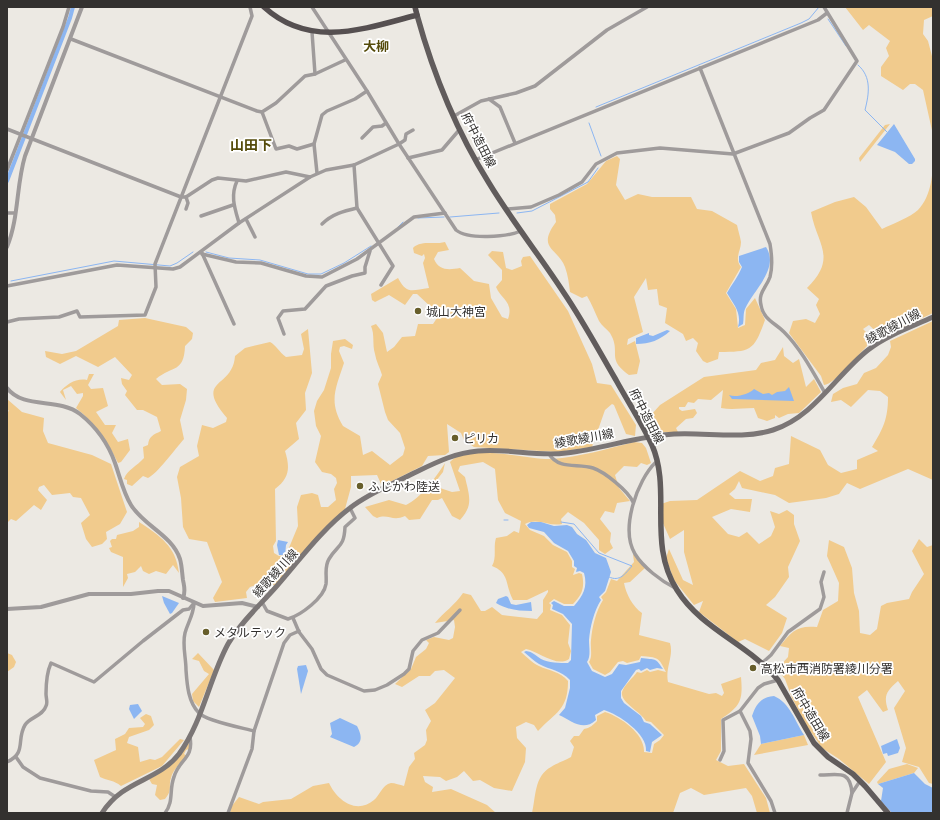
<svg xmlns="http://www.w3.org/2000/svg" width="940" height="820" font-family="Ubuntu,'Noto Sans JP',sans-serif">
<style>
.green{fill:#f1cb8d}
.water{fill:#8cb6f2}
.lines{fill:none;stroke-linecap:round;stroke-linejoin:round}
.stream{stroke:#8cb6f2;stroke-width:1}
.canal{stroke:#8cb6f2;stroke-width:4}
.minor{stroke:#9f9b9b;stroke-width:3.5}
.tertiary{stroke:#9f9b9b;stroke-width:4}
.secondary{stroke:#7b7676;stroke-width:5}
.primary{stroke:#615c5c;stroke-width:5.5}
.trunk{stroke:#565051;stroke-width:5.5}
.poi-dot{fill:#675e2b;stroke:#fff;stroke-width:1.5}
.labels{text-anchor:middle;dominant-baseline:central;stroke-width:3.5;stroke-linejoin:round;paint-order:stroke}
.street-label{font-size:12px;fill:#33312f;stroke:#fff}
.poi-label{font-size:12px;fill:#33312f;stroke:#fff;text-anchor:start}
.neighbourhood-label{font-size:13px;font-weight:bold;fill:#554b0a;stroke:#fff}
.quarter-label{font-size:14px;font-weight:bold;fill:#554b0a;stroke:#fff}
</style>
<rect width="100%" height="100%" fill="#ece9e3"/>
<g class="green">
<path d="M845,7H933V16L924,20L923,34L928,41L933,60V135L923,90L915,84H910L903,90L881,76V67L889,56L886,48L890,41L869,25L863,30Z"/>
<path d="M890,124L860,162L859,158L885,125Z"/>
<path d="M933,141V313L882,337L869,325L863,329L866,332L867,346C858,355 835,384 824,385L821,376L789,333L793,321L806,319L815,323L820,314L816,305L819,299L807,288C838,257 817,245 811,212L835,202L854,197L866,207L882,229C892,224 911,217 918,210C935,192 933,163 933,141Z"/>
<path d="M617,156L620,159L616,185L625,200L638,194L652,197H691L697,209L712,211L737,225C738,230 740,236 741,242C741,251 734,258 741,267L726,293L736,309L738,328L745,325L746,309L755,298L765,320C754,351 751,352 719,352L718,359L707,363L703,361L696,351L698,343L693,338L686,341L683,334L665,323L667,308L659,305L657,289L648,290L646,278L634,297L643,332L628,339L627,345L635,341L640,361L637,374L629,375C605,358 622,353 610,333C607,329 602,326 599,321C595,313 592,304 587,296L582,298L570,292C569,284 568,275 565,267C558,248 536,249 556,222L555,215L550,209V204L587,184L606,161Z"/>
<path d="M445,242L449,250L438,252L434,259C439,271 449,270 460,268L474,281L489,284L491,298L502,317L508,319C514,302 501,299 496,287L502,280V270L488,255L492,251L503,252L506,268L512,270L522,266L521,261L523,257L530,256L568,311L592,364L597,383L611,385L636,425L635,436L626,434L614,405L612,404L605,410L592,447L558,452L474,447L464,440L461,433L447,424L449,452L445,455L428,456L422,466L382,486L377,475L351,476V487L345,509L275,585L262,583L250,587L246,592L247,598L215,602L213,598L222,582L207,542L189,539L183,527L181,498L177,477L180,467L199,456L197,446L202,425L213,428L226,422L227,418C193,378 233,389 235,356L245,348L270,342C276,345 279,352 286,357L302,355L304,349L301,334L308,329L312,373L305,393L306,410L296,423L299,439L285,451C290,467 290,478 275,489L276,541L273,546L274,553L279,556L286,555L298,526L297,507L301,495L312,493L318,495L321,507H328L336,500L334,489L337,483L336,478L331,474L322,472L315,462L321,436L316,426L314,411L317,401L324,390L331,368V354L333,341L345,339L353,345L352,349L344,346L340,347L339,351L344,363C336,388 328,401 343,426L360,436L363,455L372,451L390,465L403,455L405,448L400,433L388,420L385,412L378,384L382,375C380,368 376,361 375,354C372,344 375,335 371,326L376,324L383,333L387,352L394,347L402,337L415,336L418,324H433L437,318L432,308L417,294H413L405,305L389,295L375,302L372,300L371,294L398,278C407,295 412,290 429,288L423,263L425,258L424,254L422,256L414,253L413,248C421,240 435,245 445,242Z"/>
<path d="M145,318L186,327L193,333L192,339L185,346C184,373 173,365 156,379L162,385L180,384L187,389L186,400L180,420L184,439C175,449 157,474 148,478L143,476L132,486L127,484V480L124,479C127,470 137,466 144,458L143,447L148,445C149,436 153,435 161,431L157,417L143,410H137L125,395L127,391L122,384L121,378L129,380L132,375L115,357L98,367L76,356L60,364L46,357L45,351L62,354L76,351L118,326L119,320Z"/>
<path d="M933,321V480L908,469L860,489L847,483L839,494L826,498L789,503L775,495L742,488L739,481L735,489L729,494L735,499H752L750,512L731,509L712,517L728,534L739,537L747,532L759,544L771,536L775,527L770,511L779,514L787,510L794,515V524L800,541L788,567L789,577L775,597L766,605L787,618L782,633L769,651L745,639L738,642L699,612L703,601L694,605L674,580L666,558L669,549L683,580L693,585L684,552V530L670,539L662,521L661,504L670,501L697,500L740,471L760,481L773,476L775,468L789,464L791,436L820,450L828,465L841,473L857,469V460L878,451L872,447C883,429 888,419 888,397L880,391L868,390L851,407L841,400L831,402L833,394L843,388L857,384L864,373L876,368L888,355L891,347L890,341Z"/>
<path d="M783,347L784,356L793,363L799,359L806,387L814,379L821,392L799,413L788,414L779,418L775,415V418L767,421L758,418L754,408C742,408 732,410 721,408L723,390L711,400L698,399L694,403L688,402L685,407H679V409L682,411L695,409L697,413L693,418L686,419L676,428L678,432H657L651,424V415L660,405L704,377L756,370L761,363L775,360Z"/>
<path d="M89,374H94L88,385L91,389L103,388L108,406L96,412L105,425H116L112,433L118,442L128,439L130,450L121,462L118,463C107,440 95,423 76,408L83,396V393L77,394L71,386L63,390L66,400L60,392C67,384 76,378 87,380Z"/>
<path d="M7,399L22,412L44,418L43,431L48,443L92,455L111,464L127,512L120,524L106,532L107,539L102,544L92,547L86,539L81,523L90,515L81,498L73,497L70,493L52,495L44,485L39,487L38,490L47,500L41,510L34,505L16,521L11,519L7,523V412L9,411L7,409Z"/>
<path d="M634,442L642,443L646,448L651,463L647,465L641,463L637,467L624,466L615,475L619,488L630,501L617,503L614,513L605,511L600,519L611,533L610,542L613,548L605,554L599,550V540L584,523L568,512L561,519L562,524C549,527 538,517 525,524L530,530L544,536L553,545L567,552L572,561V567L575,569L573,575L579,573L582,574C585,588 582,595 573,604H564L554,599L549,603L551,605L550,610L562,615L570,625L568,643L571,651L569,659C557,668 538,651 526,649L521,652C527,657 532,663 539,666C549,671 560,671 568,681C568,710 556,712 538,731L534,725L526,722L516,727L517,738L526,748L525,762L512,791L494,788L480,780L473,781L464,771L457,777L446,781L440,777L423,776L425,782L433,787L432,792L451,789L487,805L496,813H230L231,807L239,797L259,804L263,802L291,799L313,786L329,783C337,800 356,815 374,800C380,795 382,785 391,783C395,783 400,785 404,786L409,767L415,759L414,753L425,745L427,740L426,730L431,721L425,710L435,703L455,678L444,670L435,671L430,676H419L402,687L395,684L411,669L416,657L426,649L429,643L426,640L434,637L449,640L453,638L455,627L454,620L435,623C444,612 455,605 463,593L471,595L481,611H485L492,607L502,615L537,619L543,612V600L548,592V590L527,600H513C505,585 510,573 492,566C497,557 493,548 496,538L507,536L514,531L519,533L521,521L505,513L498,500L495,469L483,462L460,466L458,471L465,477C469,495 474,505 460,520L452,516L442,498L438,500H432L420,519L409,520L405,516C392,522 388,513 377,518L373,516L365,507L389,500L406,505C421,498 436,477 445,463L443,472L432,486L435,491L440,488L452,492L460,491L450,462C468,442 527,460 552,459C579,457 607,449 634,442Z"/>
<path d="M139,522C160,536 176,546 179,573L173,565L166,574L156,571L149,574L143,571L141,566L135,572L127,574L128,578L123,587V557L111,552L109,548L112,547L110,541L112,539H116L117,535L133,531L139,527Z"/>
<path d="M919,539L927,547L933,545V784L929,783L919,767L902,762L906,748L894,708L905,691L898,681C887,691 883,695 888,710L883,712L867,690L858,697L886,762L869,784L839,759L822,748L806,725L792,698L785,679L777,669L788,657L789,648L780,646C792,631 797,625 817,627L823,610L838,601L839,583L827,556L829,540L844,547L852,568L854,593L859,611L860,633L870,635L877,629L881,606L887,603L909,599L912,592L924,574L912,551Z"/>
<path d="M633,554L645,568L630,582L624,583C626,594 633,607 642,613L639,635L670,643C674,656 665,668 668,682L709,694L716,693L722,696L724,693L721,684L741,677C743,700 741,706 721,719V751L716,760L728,766L744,764L766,798L770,813H757L752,796L746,788L704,795L691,788L680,793L673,813H532C536,797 534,776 551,767C557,763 564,761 571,757L574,747L570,741L574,736H579L584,729C590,728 593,725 597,721V716L605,712C621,717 645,734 644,752L652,753L654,744L660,740L664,735L651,722L646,721C640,711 620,702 622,692C624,685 633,678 637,672L641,673L647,670L650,672L658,670L666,672C658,656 658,658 641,656L639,660L627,663L623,661L618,662L610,672L605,675L593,669L589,662C593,656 590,647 591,640C592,627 596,611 603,600L601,597L606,592L611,579L617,581L634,562Z"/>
<path d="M7,653L12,655L16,662L14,667L7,672Z"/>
<path d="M198,653L214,670L199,707L193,701L192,694L209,674L204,671L199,661L192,659Z"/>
<path d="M146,714L151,716L154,725L149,730L129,737L127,743L138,747L140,762L150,759L155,760L162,757L180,739L184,740L162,766L121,786C114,780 108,781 100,777L94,760L116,750L115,739L125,734L129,728L143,727L145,724L140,718Z"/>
<path d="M804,735L808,745L754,755L761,744Z"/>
<path d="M189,743V749L186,750L184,754L187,756C181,763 173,769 171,778C168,787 173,789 165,799L160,800L155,795L157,785L152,784L149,779L157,775Z"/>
<path d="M907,764L918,768L914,773L878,784L877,782L889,769Z"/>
</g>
<g class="water">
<path d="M894,124L915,159V161L912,164H909L895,152L877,145Z"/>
<path d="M766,247C780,269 753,290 745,309C743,313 744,320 743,324L738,327C742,313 734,305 727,293C732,284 738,277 742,267L739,262V256Z"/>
<path d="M667,330L670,331C660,340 650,344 636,344V338L649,333V335L653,336Z"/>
<path d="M789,387L794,401L732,399L729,395C736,398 749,394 754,389L763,394L769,393L772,395L777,392L785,391Z"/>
<path d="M531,522H541L554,526L567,525L572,527L577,534L586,540L595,553L606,558L611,572L605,591L599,597L601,600C594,611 590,627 589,640C589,648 591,656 587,662L592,671L605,677L612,674L619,664L626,665L640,662L641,658C656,660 655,657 663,669L657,668L650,670L647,668L641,671L639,669L636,670L621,691V698L624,703L641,716L644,722L650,724L662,735L652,742L650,752L646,751C648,734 618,714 604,710L595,715L596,720C583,732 572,721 559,715L565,708L570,688V680C561,670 550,670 539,664C534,661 529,656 524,652L526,651C533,652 535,655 541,659C548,663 560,663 568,663L571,660L572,624L563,614L552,609L553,605L551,603L554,601L564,606H574C583,596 588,587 584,573L580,571L576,572L577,568L574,566V561L568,551L554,543L544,532L529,528L527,525Z"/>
<path d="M278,540L288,542L286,545L285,555H279L277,545Z"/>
<path d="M162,596L179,603L172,613L170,614L164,603Z"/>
<path d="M506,596L508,597L511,604L516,605L531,602L532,611C518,611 508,610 496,603L498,599Z"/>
<path d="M306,665L308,671L301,694L297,669L298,666Z"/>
<path d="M774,696C790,703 795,721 804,735L761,744L760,736L752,716C756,704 761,697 774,696Z"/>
<path d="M138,704L142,711L134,719L129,709L130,705Z"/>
<path d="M340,718L357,726C361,734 364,742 354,747L330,737L332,734L330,723Z"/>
<path d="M897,739L900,748L898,753L888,756L887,753L883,754L881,746Z"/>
<path d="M914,773L925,784L933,788V813H892L881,801L883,788L878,784Z"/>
</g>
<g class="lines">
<g class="stream">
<path d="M828,19L846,46"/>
<path d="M858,65C872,77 869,94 865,110L887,132"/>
<path d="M596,107L801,23L809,19L819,7"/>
<path d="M589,123L601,156"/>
<path d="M517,213L532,211L588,182L598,168"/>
<path d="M450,217L499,213"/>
<path d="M418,218L444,217"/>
<path d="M398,227L403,222"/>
<path d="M206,252L229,258L260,260L308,274H321L344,263L371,246"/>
<path d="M11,281L114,261L170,266L177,263L193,252"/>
<path d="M504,520H508"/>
<path d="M561,522L574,524L599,553L632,566C625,574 620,582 609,577"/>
</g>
<path class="canal" d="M7,181L70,18L73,7"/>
<g class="minor">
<path d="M312,7L367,91L399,144L456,230C468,240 507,237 521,231"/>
<path d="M312,32L315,74"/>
<path d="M71,39L257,111L262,112L276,103L305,76L315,74L345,60"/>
<path d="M700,68L770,244C772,256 773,266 770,277C766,288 758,293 761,305C763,319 775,323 784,332C801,349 813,372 825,393"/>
<path d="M489,99L500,107L515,143"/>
<path d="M262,112L276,149L289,146L297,149L314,144"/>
<path d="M454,116L481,101L516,93L535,86L607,30L647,7"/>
<path d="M7,129L181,197H186L212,180L218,178L246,181L286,172L310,177"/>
<path d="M362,138L373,127L382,126L386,123"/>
<path d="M408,158L442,150L460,129"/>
<path d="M475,160L818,20L827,13"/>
<path d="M354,165L357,208L393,266L381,285"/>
<path d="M7,170L63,27L69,7"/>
<path d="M317,173L314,144L322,115L327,111L355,99L367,91"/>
<path d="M237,181C230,196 235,209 239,223"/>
<path d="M186,197L188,203L186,209"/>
<path d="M507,209L531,207L559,195L582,182L596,164L617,153L660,148L733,154L789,133L810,118L824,110L857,61L824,7"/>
<path d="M7,213H15"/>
<path d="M201,216L233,205"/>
<path d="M246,219L255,237"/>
<path d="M322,224C332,214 344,211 357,208"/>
<path d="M202,253L234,324"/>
<path d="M202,254L236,262L261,263L306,276L322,277L357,259L414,217L445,213"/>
<path d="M7,286L117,265L173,269L180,267L239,223L310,177L326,170L354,165L399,144L405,140L406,134L413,130"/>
<path d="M7,322L19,319L59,317L77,311L80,317L145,315L156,287L155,264L252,16L250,7"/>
<path d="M284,334L278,318L283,311L305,309L326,286L352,276L365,273V267L370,251"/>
<path d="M549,454C559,470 578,463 593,468C605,472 628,491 633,502"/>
<path d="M656,462C637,480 620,529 635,554C643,567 661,581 675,588"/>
<path d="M262,602L267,611L288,619C301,615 324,598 326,584C327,575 324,567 329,559C338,544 344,548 345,527L355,518L350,508"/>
<path d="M194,604C193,616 188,622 185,633C182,645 186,657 186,670C187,684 188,702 199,713C206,721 243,728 254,731"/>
<path d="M293,618L299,632L312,649L321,669L327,675L364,691L375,690L387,685L404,674L409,669L413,651L422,640L438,633L460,610"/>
<path d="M762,663L771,655L788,632L820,609L824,597L821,582L824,572"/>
<path d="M740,711L750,731L751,739L748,763L771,801L775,813"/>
<path d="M16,757L23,767L40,778L91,791L108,792L114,796"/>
<path d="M720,760L724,751L723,720L740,711L758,688L764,684L778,680"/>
<path d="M7,762C27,753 16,740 25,725C30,717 43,716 46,706C48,703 46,698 46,694C46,684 47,672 51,663L94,682L143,641L183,610L189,609L194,603"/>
<path d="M820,775C838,775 850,769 852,793"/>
<path d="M165,813C174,802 169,789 174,777C179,759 194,759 190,737"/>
<path d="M228,813L252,749L254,731L284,643L290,635L299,631"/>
<path d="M847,813L852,793L860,781"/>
</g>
<g class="tertiary">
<path d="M7,247C19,218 16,186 25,156L82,7"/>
<path d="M7,388C24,410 58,397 80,414C95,426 108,443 115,463C120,477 123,492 131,505C144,526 172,535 180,559C182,566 182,573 183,580C184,586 186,591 183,598"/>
<path d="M7,609L41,607L89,594H131L158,591H169L203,606L242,603L258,607"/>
</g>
<path class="secondary" d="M102,813C124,779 157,782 179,754C203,721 209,679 228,644C240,623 259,606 275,588C297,563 323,528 350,508C369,493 393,484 414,473C435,463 454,453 478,451C507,448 537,457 566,453C603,449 637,436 674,434C706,432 742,440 773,430C814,417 836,375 868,350C887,335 911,327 933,317"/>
<path class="primary" d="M417,15C433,73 457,132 489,183C512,221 540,256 564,293C583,321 599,351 616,380C628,402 642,423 652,445C672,491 647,543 677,590C702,630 749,644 778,680L814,743L828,757L853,774L865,786L888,813"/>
<path class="trunk" d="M264,7C310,49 364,29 417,15L415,7"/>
</g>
<g class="poi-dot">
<circle cx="418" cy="311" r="4"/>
<circle cx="455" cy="438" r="4"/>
<circle cx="360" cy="486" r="4"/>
<circle cx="206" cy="632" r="4"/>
<circle cx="753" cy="668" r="4"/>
</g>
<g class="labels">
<g class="street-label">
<text transform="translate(479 140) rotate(63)">府中造田線</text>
<text transform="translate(893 326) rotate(-28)">綾歌綾川線</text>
<text transform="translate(647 416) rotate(63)">府中造田線</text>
<text transform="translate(584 438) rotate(-10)">綾歌綾川線</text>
<text transform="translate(275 573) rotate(-48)">綾歌綾川線</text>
<text transform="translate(811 714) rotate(59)">府中造田線</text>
</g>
<g class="poi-label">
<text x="426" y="311">城山大神宮</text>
<text x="463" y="438">ピリカ</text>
<text x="368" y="486">ふじかわ陸送</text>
<text x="214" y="632">メタルテック</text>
<text x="761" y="668">高松市西消防署綾川分署</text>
</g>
<g class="neighbourhood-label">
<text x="376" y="46">大柳</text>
</g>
<g class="quarter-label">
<text x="251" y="145">山田下</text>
</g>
</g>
<rect width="940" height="820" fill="none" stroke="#33312f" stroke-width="16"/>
</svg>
